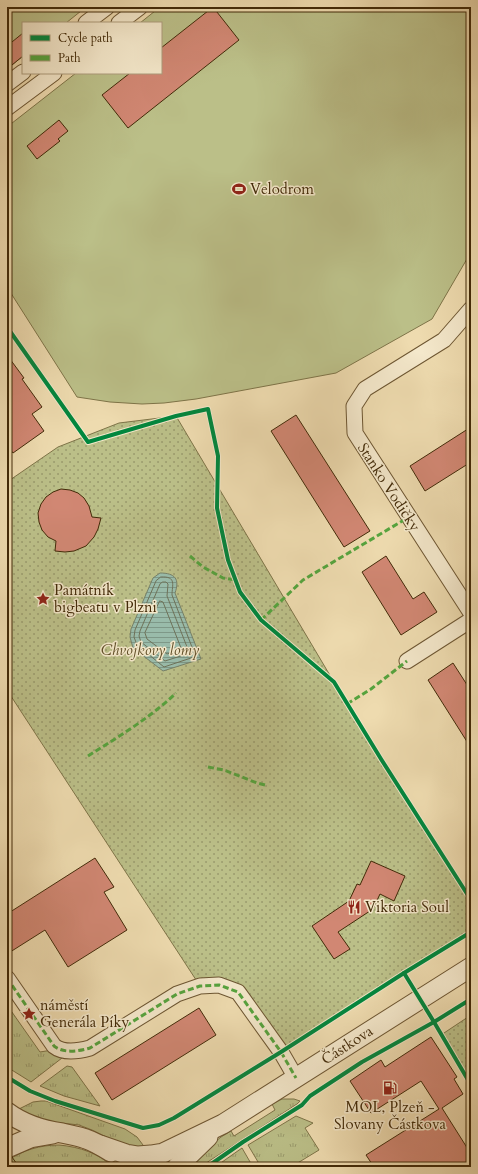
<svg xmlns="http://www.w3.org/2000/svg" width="478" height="1174" font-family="Cardo,serif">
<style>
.grass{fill:url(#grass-tufts);stroke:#7e7448}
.park{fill:url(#park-dots);stroke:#7e7448}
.pitch{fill:#bbbf88;stroke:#7e7448}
.water{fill:url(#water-rules);stroke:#768169}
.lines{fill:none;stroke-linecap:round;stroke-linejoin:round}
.shore{stroke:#6e7259;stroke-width:1}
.building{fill:#d18773;stroke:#422a08}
.minor-casing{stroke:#6d5632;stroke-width:17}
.tertiary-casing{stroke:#6d5632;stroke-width:21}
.minor{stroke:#f4e8cb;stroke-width:15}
.tertiary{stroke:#f4e8cb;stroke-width:19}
.tram{stroke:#422a08;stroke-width:1}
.quiet{stroke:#55a43e;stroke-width:3;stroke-dasharray:6 3;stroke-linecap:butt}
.cycleway-casing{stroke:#f4e8cb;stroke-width:6}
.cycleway{stroke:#00873e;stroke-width:4}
.labels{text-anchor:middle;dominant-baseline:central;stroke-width:3;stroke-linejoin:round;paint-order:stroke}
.poi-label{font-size:15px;fill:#422a08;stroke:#f4e8cb;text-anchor:start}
.street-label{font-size:15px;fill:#422a08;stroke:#f4e8cb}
.park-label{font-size:15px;font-style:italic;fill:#604f28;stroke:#f4e8cb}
</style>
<defs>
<pattern id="grass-tufts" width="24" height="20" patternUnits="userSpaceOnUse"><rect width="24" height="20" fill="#bbbf88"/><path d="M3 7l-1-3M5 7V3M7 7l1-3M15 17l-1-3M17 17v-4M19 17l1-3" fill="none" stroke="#9a9b6d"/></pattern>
<pattern id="park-dots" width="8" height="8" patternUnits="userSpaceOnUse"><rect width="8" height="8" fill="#bbbf88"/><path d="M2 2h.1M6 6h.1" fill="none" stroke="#9a9b6d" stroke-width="1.8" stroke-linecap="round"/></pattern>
<pattern id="water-rules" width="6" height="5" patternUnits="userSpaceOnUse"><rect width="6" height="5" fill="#9ba"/><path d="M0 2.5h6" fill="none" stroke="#7e9888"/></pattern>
</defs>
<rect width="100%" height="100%" fill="#eedbaf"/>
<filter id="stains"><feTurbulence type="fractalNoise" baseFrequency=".005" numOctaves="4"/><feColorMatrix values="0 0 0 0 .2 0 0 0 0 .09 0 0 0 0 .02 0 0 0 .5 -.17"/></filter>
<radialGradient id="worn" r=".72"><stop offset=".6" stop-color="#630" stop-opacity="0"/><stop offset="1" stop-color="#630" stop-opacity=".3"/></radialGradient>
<g class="grass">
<path d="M7,1005L40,1052L52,1050L62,1058L31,1082L7,1067Z"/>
<path d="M67,1066L72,1067L100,1106L64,1096L40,1086Z"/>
<path d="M282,1099H294L300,1101L297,1104L200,1167H185L221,1137L231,1131L234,1136L275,1110L272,1104Z"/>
<path d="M41,1101H46L125,1129L137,1137L146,1149L123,1145L92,1130L79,1125L44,1121L17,1110L33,1102Z"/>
<path d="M296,1116L313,1123L305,1128L319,1150L291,1167H261L248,1145Z"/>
<path d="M59,1145C80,1147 98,1153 113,1167H7V1161C23,1150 40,1145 59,1145Z"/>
<path d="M242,1148L253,1167H215Z"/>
</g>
<g class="park">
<path d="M176,416L347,704L381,759L471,900V932L404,973L281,1052L238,992L200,986L7,690V482L58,447L119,423Z"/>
<path d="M471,1015V1085L441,1035Z"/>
</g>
<g class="pitch">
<path d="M7,7H86L66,23H23V56L7,69Z"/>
<path d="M160,7H471V252L432,319L336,373L196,399L164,403L142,404L110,402L77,397L7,287V127L76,73H161V23H140Z"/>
</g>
<path class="water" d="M160,573C175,573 180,579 175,593L201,659L163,671L133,648L130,637L131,629L153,578Z"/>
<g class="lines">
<g class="shore">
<path d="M161,577C177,576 172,585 172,595L195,655L194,657L164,667L137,645L134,637L135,630L156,581Z"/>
<path d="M163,582H166L168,584L167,596L189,652L187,654L165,661L141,642L139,636L140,631L160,584Z"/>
<path d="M160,601L163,602L181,648L180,650L167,654L147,639L145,633Z"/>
</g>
</g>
<g class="building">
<path d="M213,7L239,40L128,128L102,95L130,73H161V48Z"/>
<path d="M23,33V56L7,69V46Z"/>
<path d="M59,120L68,131L58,139L60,141L37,159L27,146Z"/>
<path d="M7,355L24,378L22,379L42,407L32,414L44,431L13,453L7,445Z"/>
<path d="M296,415L370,531L344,547L271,431Z"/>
<path d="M471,427V462L425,491L410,466Z"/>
<path d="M61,489L70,490L78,493L84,498L89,506L92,517L101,518L98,529L94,537L86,546L74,551L65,552L55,551L56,541L48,537L42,530L39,522L38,513L41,504L46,497L53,492Z"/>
<path d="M386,556L413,599L424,592L437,612L401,635L362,572Z"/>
<path d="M453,663L471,691V748L428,680Z"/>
<path d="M95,858L114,887L104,892L127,930L68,967L45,930L7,954V914Z"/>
<path d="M371,861L405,876L394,901L380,894L373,909L338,932L350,949L334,959L312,926L349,901L357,884L360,885Z"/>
<path d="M199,1008L216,1035L112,1100L95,1073Z"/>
<path d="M431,1037L457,1077L454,1079L463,1094L442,1108L471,1154V1167H374L366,1155L439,1109L421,1081L371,1113L350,1081L381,1060L385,1067Z"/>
</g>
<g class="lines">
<g class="minor-casing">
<g id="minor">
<path d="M86,23L107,7"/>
<path d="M119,23L140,7"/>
<path d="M7,84L23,72"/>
<path d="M7,108L54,73"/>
<path d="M471,309L444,340L365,389L354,406L355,433L471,613"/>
<path d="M407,661L471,620"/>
<path d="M7,978L54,1046C64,1054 79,1051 90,1048L177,994L200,986L219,985L238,992L281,1052L296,1078"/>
</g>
</g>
<g class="tertiary-casing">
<g id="tertiary">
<path d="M7,1112C23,1124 42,1130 62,1133C70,1135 78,1136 86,1139C95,1142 103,1147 111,1152"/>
<path d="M100,1145L126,1154L138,1156L151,1155L163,1153L223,1124L471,967"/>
<path d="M7,1148L30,1138L53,1134"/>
<path d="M177,1167L208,1137"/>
</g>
</g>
<use href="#minor" class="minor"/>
<use href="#tertiary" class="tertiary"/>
<g class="tram">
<path d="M7,1150L19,1167"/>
<path d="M7,1164L9,1167"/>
</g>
<g class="quiet">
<path d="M190,556L203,567L223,578L236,580"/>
<path d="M261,620L303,580L409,517"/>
<path d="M347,704L371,689L407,661"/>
<path d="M88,756C118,737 150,718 176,693"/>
<path d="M208,767L224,770L257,783L265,785"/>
<path d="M7,978L54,1046C64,1054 79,1051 90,1048L177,994L200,986L219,985L238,992L281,1052L296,1078"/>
</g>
<g class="cycleway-casing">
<g id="cycleway">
<path d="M7,327L88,442L176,416L208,409L218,456L217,508L228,560L240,592L261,620L334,682L381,759L471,900"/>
<path d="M404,973L434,1022L471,1085"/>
<path d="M7,1077L30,1091L55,1101L143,1128L159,1125L174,1118L281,1052L404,973L471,932"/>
<path d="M207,1167L243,1142L302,1105L310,1096L362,1062L434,1022L471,999"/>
</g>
</g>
<use href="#cycleway" class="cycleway"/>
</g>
<defs>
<g id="stadium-bare" transform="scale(1.08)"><path d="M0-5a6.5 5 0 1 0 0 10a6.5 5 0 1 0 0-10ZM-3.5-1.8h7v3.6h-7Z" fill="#8f2418" stroke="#f4e8cb" stroke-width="2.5" paint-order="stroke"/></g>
<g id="sight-bare" transform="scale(1.08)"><path d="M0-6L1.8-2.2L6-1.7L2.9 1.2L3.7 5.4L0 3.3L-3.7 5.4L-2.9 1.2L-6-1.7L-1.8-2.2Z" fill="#8f2418" stroke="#f4e8cb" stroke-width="2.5" paint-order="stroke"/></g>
<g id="restaurant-bare" transform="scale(1.08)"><path d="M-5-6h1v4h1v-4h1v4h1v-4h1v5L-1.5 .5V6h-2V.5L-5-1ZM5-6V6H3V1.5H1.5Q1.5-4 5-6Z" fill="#8f2418" stroke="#f4e8cb" stroke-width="2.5" paint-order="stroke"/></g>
<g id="fuel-bare" transform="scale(1.08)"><path d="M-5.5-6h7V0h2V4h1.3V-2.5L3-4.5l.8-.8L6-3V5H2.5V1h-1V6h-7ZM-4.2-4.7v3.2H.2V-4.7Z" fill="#8f2418" stroke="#f4e8cb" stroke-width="2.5" paint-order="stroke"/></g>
</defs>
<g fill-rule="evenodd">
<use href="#stadium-bare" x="239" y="189"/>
<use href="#sight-bare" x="43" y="599"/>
<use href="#restaurant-bare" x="354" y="907"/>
<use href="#sight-bare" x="29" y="1014"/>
<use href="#fuel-bare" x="390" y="1088"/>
</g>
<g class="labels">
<g class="poi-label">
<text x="250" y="189">Velodrom</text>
<text x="54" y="590">Památník<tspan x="54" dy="17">bigbeatu v Plzni</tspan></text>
<text x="365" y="907">Viktoria Soul</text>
<text x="40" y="1005">náměstí<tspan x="40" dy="17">Generála Píky</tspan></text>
<text x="390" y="1107" text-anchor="middle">MOL, Plzeň -<tspan x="390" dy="17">Slovany Částkova</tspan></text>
</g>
<g class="street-label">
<text transform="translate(389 487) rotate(57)">Stanko Vodičky</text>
<text transform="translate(347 1045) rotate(-33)">Částkova</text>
</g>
<g class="park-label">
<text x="150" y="650">Chvojkovy lomy</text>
</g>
</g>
<rect width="478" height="1174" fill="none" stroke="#eedbaf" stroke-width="24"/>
<rect x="8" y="8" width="462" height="1158" fill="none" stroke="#422a08" stroke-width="2"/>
<rect x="12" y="12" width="454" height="1150" fill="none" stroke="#422a08"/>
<rect x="22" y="22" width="140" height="52" fill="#f4e8cb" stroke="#ad9c7d"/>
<rect x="30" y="35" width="20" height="6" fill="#00873e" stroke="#ad9c7d"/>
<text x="58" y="42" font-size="12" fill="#422a08">Cycle path</text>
<rect x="30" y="55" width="20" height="6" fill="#55a43e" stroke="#ad9c7d"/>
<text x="58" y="62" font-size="12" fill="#422a08">Path</text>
<rect width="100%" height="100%" filter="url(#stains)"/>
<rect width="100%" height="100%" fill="url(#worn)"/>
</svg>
